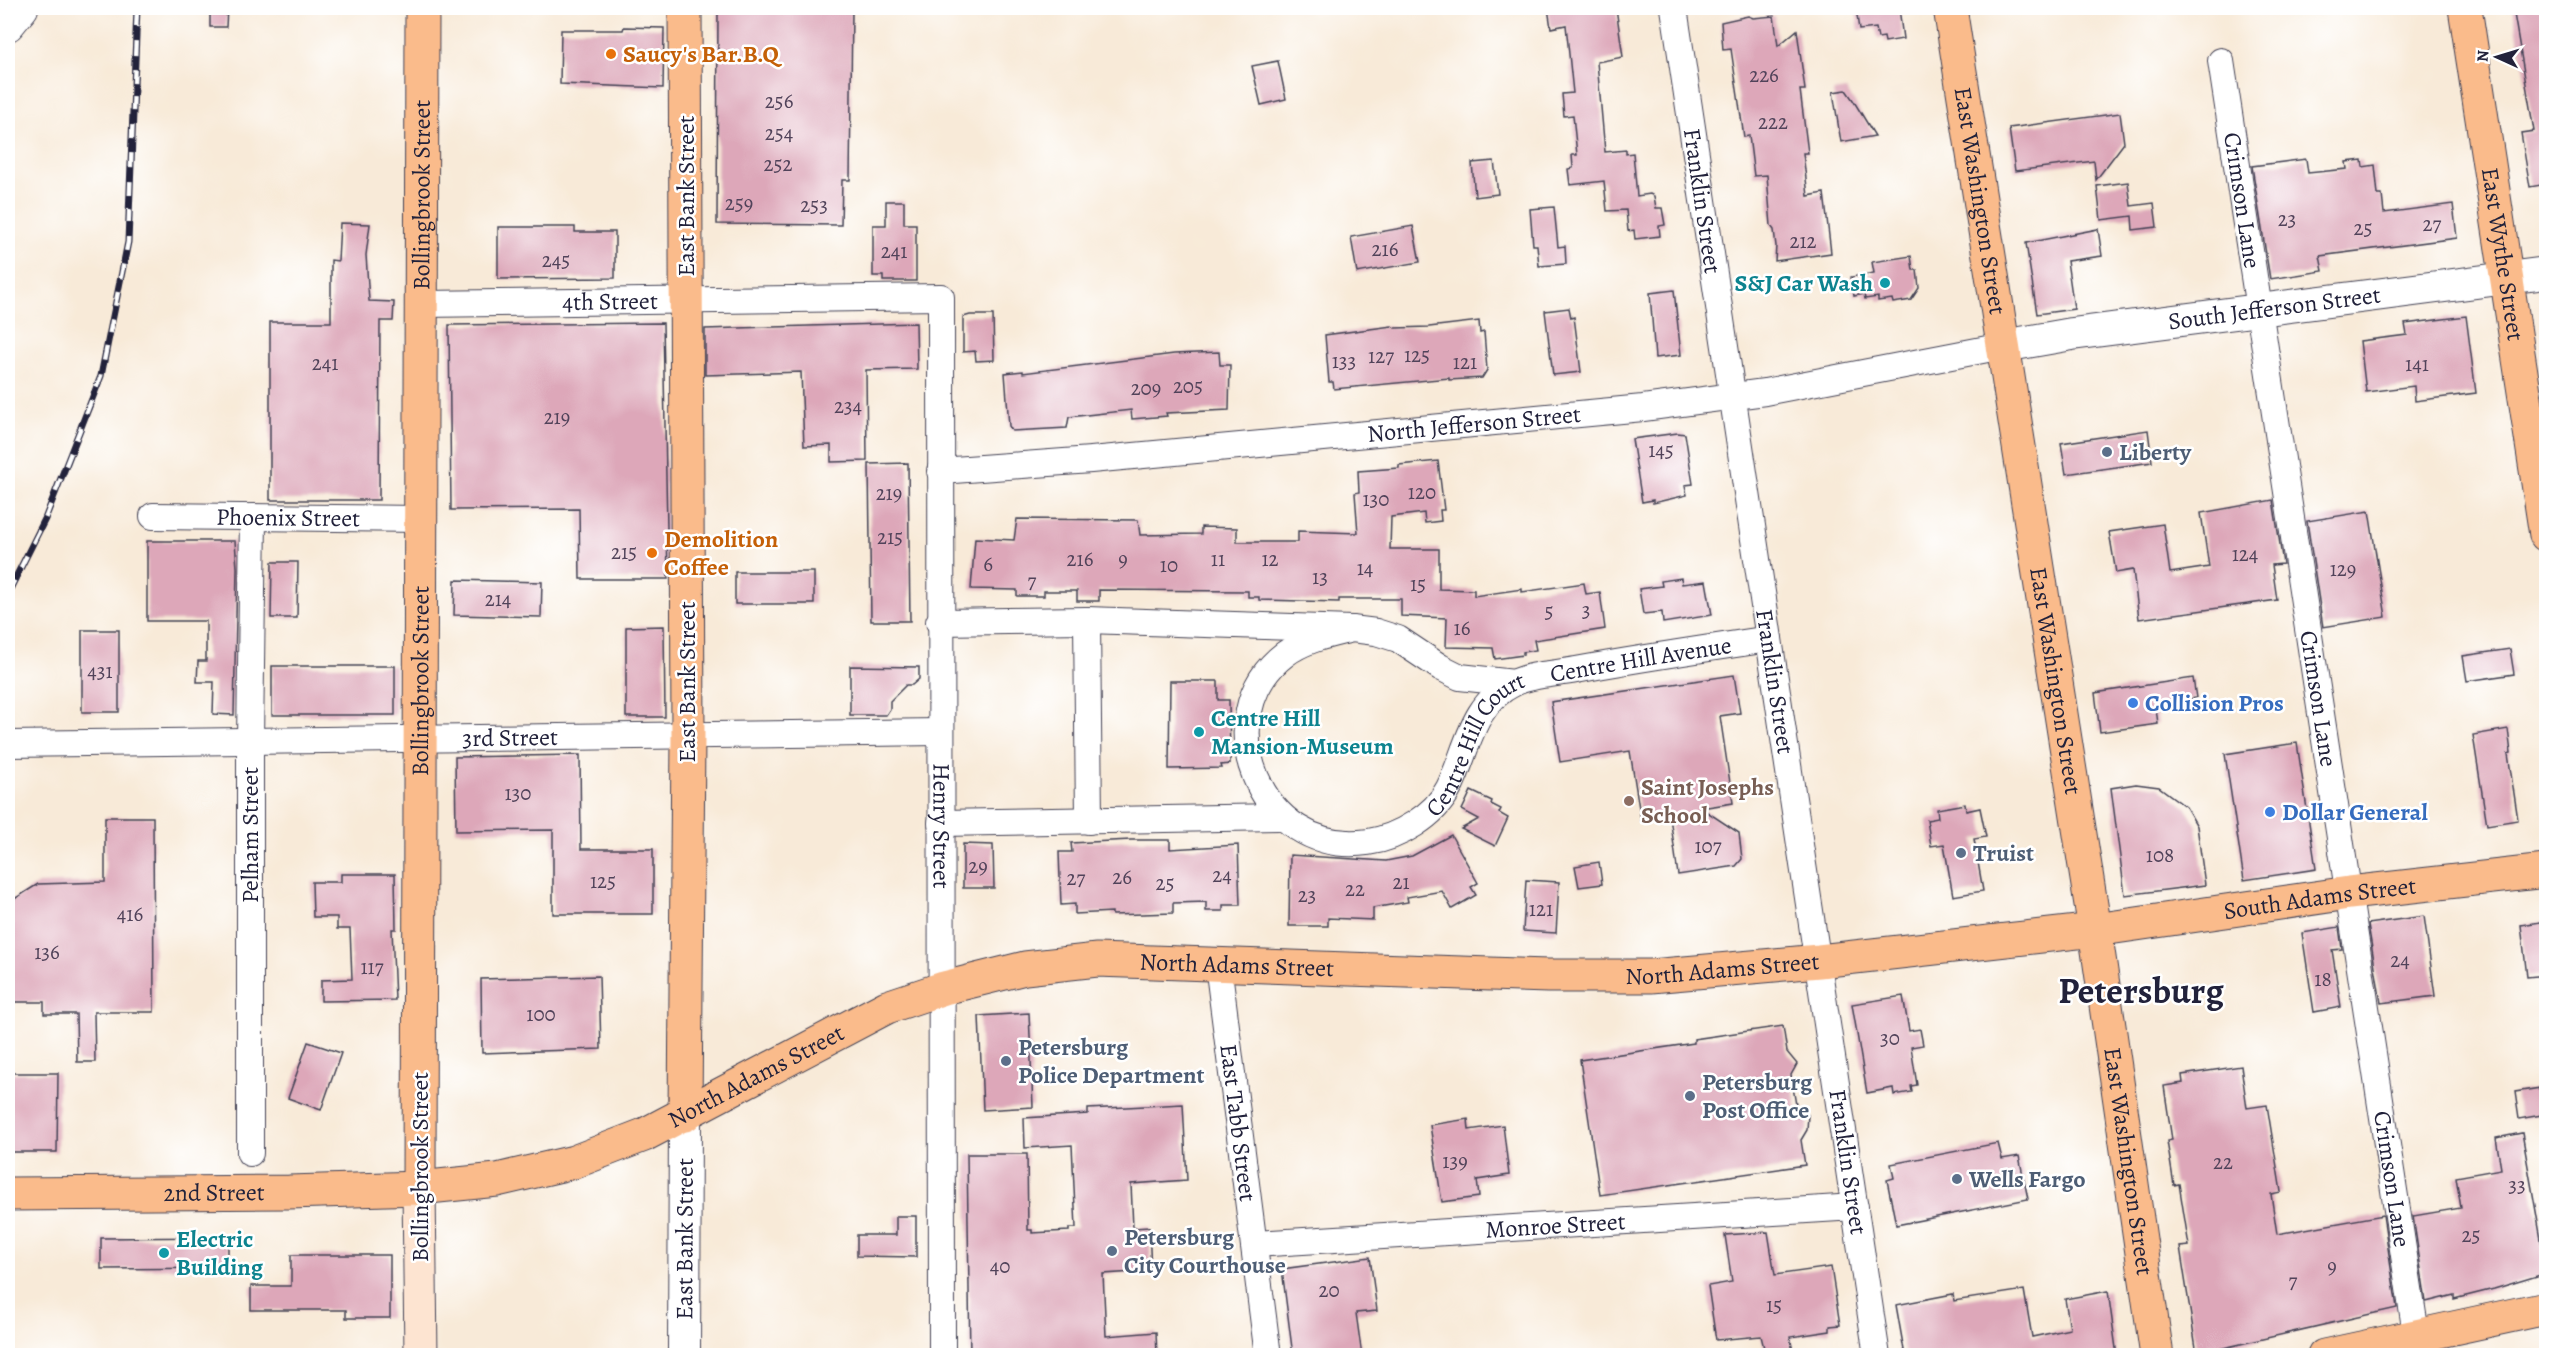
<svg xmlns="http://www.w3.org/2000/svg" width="2554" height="1363" font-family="Alegreya,serif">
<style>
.building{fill:#dda7b9}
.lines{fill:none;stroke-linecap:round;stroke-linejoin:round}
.minor-casing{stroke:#424053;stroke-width:28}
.tertiary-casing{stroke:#424053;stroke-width:34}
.secondary-casing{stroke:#424053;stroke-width:35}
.primary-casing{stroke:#424053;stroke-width:35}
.minor{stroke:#fff;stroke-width:26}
.tertiary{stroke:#fff;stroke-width:32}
.secondary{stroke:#fde4d1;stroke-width:33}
.primary{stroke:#fabb8b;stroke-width:33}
.rail-casing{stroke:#22223b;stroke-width:7}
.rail{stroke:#fff;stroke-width:4.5;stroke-dasharray:14;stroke-linecap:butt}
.food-dot{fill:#e8710a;stroke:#fff;stroke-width:2}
.culture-dot{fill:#0f9aa8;stroke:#fff;stroke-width:2}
.service-dot{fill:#5c6f8a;stroke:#fff;stroke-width:2}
.shop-dot{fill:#3f7fe0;stroke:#fff;stroke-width:2}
.education-dot{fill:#8d6e63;stroke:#fff;stroke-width:2}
.labels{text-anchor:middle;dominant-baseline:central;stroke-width:5;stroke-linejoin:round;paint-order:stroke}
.number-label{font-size:21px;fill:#51435a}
.food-label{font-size:24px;font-weight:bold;fill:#c56008;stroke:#fff;text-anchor:start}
.street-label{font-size:24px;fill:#22223b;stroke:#fff}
.culture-label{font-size:24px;font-weight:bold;fill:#0d838f;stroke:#fff;text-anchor:start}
.service-label{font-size:24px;font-weight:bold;fill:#4e5e75;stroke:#fff;text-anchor:start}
.shop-label{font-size:24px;font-weight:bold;fill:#366cbe;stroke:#fff;text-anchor:start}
.education-label{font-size:24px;font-weight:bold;fill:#785e54;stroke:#fff;text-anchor:start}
.town-label{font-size:36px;font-weight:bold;fill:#22223b;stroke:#fff}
</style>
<rect width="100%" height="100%" fill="#fff"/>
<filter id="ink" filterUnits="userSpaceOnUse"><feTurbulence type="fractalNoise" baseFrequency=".0167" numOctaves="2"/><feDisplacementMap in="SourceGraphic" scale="12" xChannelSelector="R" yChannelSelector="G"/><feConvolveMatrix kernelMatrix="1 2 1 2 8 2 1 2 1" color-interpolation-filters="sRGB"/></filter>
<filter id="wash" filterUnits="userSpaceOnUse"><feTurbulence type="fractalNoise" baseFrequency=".008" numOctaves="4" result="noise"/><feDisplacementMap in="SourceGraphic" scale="24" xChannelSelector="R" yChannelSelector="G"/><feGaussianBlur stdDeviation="1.35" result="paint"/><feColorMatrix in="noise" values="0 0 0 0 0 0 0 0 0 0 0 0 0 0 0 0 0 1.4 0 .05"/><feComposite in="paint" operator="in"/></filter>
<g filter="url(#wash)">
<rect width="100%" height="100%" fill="#f8ead8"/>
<g id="blocks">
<g class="building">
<path d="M210,8H227L226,27H210Z"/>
<path d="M718,8H852L850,180H842L841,225L717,224Z"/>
<path d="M1548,8H1616L1623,57L1597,62L1605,152L1626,150V154L1633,153L1637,196L1650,194L1654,196L1656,208H1662L1665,225L1659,226L1660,236L1635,239L1634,230L1628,231L1626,210L1607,211L1604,181L1570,185L1568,169L1573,168L1572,155H1577L1573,115L1564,116L1562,94L1573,93L1566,25L1551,28Z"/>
<path d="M1856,8H1899L1903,39L1885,42L1884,37L1878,38L1876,28L1859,30Z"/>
<path d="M2513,8H2547V148L2543,149L2547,184L2530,187L2521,133L2534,131Z"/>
<path d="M1748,16L1753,18L1774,16L1778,46L1797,30L1805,90H1800L1808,153H1803L1808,196L1824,193L1831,253L1775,261L1776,246L1774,230L1771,226L1767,175L1754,176L1749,136L1744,137L1731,49L1723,50L1721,22Z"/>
<path d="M624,27L664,28L663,88L560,84L561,30H623Z"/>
<path d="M1278,61L1286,99L1261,105L1252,66Z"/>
<path d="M1846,90L1853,100L1875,136L1841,142L1833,92Z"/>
<path d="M2120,113L2124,143L2096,180L2094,161L2015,171L2009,128Z"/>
<path d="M2306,159L2308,173L2347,169L2346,162L2362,160L2363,167L2375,165L2378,195H2382L2384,213L2453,204L2457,238L2320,256L2323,271L2270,279L2252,166Z"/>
<path d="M1494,161L1498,194L1475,197L1472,163Z"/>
<path d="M2128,182L2131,206L2154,203L2157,227L2133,230L2132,216L2101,220L2097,186Z"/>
<path d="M886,201H904V224H916V281H883V276H873V225H886Z"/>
<path d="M1554,207L1558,247L1565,246L1566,264L1539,266L1537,245H1533L1530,209Z"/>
<path d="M340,223L370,224L366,255L369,301L394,302L393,321H380L379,500H270V322H331V260L338,261Z"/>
<path d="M1413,226L1420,262L1357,273L1351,237Z"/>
<path d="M498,227H575V232H615V278L498,279Z"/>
<path d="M2098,229L2102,256L2067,261L2074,309L2037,314L2026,243Z"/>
<path d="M1911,256L1913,270H1917L1919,288L1911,300L1893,303L1892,299L1878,301V297L1865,299L1864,294L1854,296L1851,277L1874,273L1872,262Z"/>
<path d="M1674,290L1681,355L1655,358L1650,293Z"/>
<path d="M1569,308L1571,318L1574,317L1581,372L1553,375L1545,311Z"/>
<path d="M970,315H993L994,360L976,361L975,351L963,352V317Z"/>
<path d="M2466,316L2476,393L2415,401L2414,386L2366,392L2360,341L2407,335L2405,324Z"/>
<path d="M1479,321L1480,333L1484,332L1487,370L1482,378L1449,380V378L1334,389L1333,382H1329L1325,335L1392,326L1395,328L1429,327Z"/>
<path d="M663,323L668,579H580L579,509L451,510L449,325Z"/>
<path d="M916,323L917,369L866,370L867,461L831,462V445L804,446L801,372L705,375V329Z"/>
<path d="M1219,352L1220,365H1230L1229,410L1166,413L1167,416L1132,419L1131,410L1069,417L1067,428L1012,431L1009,426L1005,373L1023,371V373L1174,354Z"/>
<path d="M2148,430L2152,462L2066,474L2061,443Z"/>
<path d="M1678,433L1685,434L1693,484L1685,485L1687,495L1653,503V500L1642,502L1632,439Z"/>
<path d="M1438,461L1444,510H1440L1441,521L1425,523L1424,513L1391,517L1390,549H1439V589L1474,590V596L1522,589V592L1584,583L1586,594L1600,592L1605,629L1534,640L1536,650L1523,652V655L1495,659L1493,648L1446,647L1447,618L1401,616V599H1339V602L1259,600V597H1248V591L1099,590V601H1077V591H1044V596H1017V590L971,589L975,538L1014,540L1017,519L1138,520L1140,535L1201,534V527L1237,528V542H1298V531L1358,533L1355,493L1359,492L1358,471L1399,468V465Z"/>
<path d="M908,463L910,621H871L869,464Z"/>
<path d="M2273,500L2283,564L2272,565L2277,600L2139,619L2133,570L2116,573L2109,532L2163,524L2170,573L2209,567L2201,513Z"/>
<path d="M2369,511L2386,617L2323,627L2307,521Z"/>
<path d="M147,541H235L237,568L234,715L213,714L214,682H197L198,661H206V621H147Z"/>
<path d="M272,562H298L297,618H271Z"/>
<rect x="735" y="572" width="79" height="32"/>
<path d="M1681,578L1682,584L1706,581L1712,615L1663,623L1662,612L1643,614L1639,589L1662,586L1661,581Z"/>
<path d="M455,580L542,582L541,617L454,615Z"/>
<path d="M664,626L665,717H626V627Z"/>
<rect x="82" y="630" width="37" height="82"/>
<path d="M2510,649L2514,674L2467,681L2463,656Z"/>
<rect x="272" y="666" width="123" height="49"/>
<path d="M850,666L919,667V679L912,685H906L890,701V709L886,715H850Z"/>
<path d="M1734,675L1740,713L1720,716L1733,803L1701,808L1739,833L1742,859L1736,866L1678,875L1670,817L1641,821L1630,751L1560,762L1551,702Z"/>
<path d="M2193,678L2196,698L2170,702V705L2156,708L2158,724L2100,732L2095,693Z"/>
<path d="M1170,681H1218V700H1229L1230,764L1221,765L1222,768L1169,769Z"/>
<path d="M2508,729L2511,753L2508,754L2518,820L2487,825L2473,735Z"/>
<path d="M2297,743L2316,869L2244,880L2225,754Z"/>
<path d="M580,755L581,849H653V914H553V830L456,831L455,757Z"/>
<path d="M2136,784L2159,787L2186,807L2197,826L2205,885L2125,895L2111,788Z"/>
<path d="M1471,791L1492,801L1491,804L1501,809L1499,813L1508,818L1495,846L1461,829L1479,819L1462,810Z"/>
<path d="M1965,804L1966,811L1980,808L1986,837L1974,839L1983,891L1953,896L1944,844L1931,846L1927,820L1938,818L1937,809Z"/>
<path d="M105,817H153L154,1012H94L95,1062H77L76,1014H44V1002H8V903L38,884L105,882Z"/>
<path d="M1451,835L1478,883L1471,887L1476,895L1452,909L1442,891L1407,897L1408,902L1373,908V920L1328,918V926H1289L1290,855L1386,861L1412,856Z"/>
<path d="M1131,840H1170V849L1238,845L1240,905H1223V911H1206V902L1173,903V913L1112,915V912L1075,914V904L1061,905L1059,852H1072L1071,843Z"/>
<path d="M963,844L993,845L994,888H963Z"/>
<path d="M1599,862L1602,884L1579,887L1575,866Z"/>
<path d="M341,874H395L396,929H392L395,1000L321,1001V980L352,979L350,929H337V917H313L312,882H341Z"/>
<path d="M1526,880L1559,882L1556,933L1523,931Z"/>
<path d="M2424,916L2435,996L2381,1003L2368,924Z"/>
<path d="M2547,921V975L2527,977L2521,925Z"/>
<path d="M2339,927L2342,949L2332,950L2341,1007L2314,1012L2302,933Z"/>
<path d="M599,976L601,1049L482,1053L481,979Z"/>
<path d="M1903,996L1909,1031L1920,1029L1923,1045L1911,1047L1917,1085L1911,1086L1912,1092L1894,1095L1893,1088L1867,1093L1852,1004Z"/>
<path d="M1029,1013L1033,1107L983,1110L979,1016Z"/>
<path d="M1783,1026L1787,1052L1797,1064L1791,1075L1798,1117L1808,1115L1807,1130L1801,1140L1805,1165L1600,1195L1580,1060L1694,1043V1039Z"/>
<path d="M308,1042L341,1053L321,1110L288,1098Z"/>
<path d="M2241,1066L2247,1108L2267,1105L2281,1192L2271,1194L2277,1234L2383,1215L2397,1308L2197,1354L2180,1247L2189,1246L2179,1184L2174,1185L2167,1141L2172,1140L2164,1086L2183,1083L2182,1075Z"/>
<path d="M8,1073H58L57,1152H8Z"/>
<path d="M2547,1087V1114L2519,1119L2515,1092Z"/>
<path d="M1183,1104L1187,1180L1131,1184L1133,1228L1149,1227L1151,1271L1103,1274L1106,1336L1156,1332L1157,1356H970L967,1154H1027L1028,1230H1032V1233L1069,1231V1228H1076L1072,1145L1025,1148L1024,1118L1088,1114V1109Z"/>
<path d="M1468,1119L1469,1130L1503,1125L1509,1175L1477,1180L1479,1197L1442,1202L1430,1125Z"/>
<path d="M2522,1133L2547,1273L2494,1289L2454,1299V1295L2426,1302L2413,1216L2461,1208L2456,1177L2501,1169L2496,1138Z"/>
<path d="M1998,1143L2002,1159L2019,1156L2028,1199L1896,1225L1887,1180L1894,1178L1891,1164Z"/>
<path d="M896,1216H916V1257L857,1256V1235H896Z"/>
<path d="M1768,1232L1775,1275L1831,1267L1840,1325L1830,1326V1331L1790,1337L1794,1356H1766L1761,1336L1716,1340L1708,1286L1732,1282L1725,1235Z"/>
<path d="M228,1237V1268L101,1269V1238Z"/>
<path d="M291,1255H390V1318H346V1310H251V1286H291Z"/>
<path d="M1370,1257L1377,1311L1356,1313L1362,1356H1293L1282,1269Z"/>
<path d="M2024,1290L2032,1337L2070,1329L2065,1299L2108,1291L2117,1356H1905L1896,1305L1953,1294L1954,1301Z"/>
</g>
</g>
</g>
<g filter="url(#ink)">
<use href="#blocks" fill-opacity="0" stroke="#424053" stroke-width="1.5"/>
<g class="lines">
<g class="minor-casing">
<g id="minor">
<path id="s1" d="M1674,8C1739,457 1811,906 1877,1356"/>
<path id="s2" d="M2221,61L2416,1334"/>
<path id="s3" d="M422,304L941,297L942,1356"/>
<path id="s4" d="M940,471L1091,460L1643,408L1765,392L2003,346"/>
<path id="s5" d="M153,516L422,519"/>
<path d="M1087,620L1089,821"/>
<path d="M939,622L1087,620L1352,629L1376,632L1398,639L1440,667L1460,677L1514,683"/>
<path id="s6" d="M1352,629C1329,635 1305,639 1285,654C1205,715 1259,858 1368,842C1398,838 1435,816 1449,788C1468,750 1471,704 1514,683C1531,674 1557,674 1576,670C1640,658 1704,649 1769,639"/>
<path id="s7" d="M8,744L940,732"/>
<path d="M941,823L1280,817"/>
<path id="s8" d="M1218,964L1268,1356"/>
<path d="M250,1153V741L253,517"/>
<path id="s9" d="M1254,1244L1855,1207"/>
</g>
</g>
<g class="tertiary-casing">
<g id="tertiary">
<path d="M8,25L22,8"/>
<path id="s10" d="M2003,346L2072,334L2546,273"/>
<path id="s11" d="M684,1356L685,1115"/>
</g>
</g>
<g class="secondary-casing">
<path id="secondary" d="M419,1188L421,1356"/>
</g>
<g class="primary-casing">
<g id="primary">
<path id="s12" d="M1950,8L2095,930L2157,1356"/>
<path id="s13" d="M2465,8L2546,535"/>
<path d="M685,1115L688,736L685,8"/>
<path id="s14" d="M419,1188L422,8"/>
<path id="s15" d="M8,1194L289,1192L419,1188L497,1180L574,1162L644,1135L887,1007L944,988L1025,968L1097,960L1548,976H1651L1819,961L2095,930L2349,893L2546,871"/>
<path d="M2324,1356L2546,1308"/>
</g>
</g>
<use href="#minor" class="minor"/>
<use href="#tertiary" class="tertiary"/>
<use href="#secondary" class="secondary"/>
<use href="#primary" class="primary"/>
<g class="rail-casing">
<path id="rail" d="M8,593L45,519L101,376L128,242L137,8"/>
</g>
<use href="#rail" class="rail"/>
</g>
</g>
<g class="food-dot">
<circle cx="611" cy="54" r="6"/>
<circle cx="652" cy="553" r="6"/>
</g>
<g class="culture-dot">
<circle cx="1885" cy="283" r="6"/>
<circle cx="1199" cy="732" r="6"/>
<circle cx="164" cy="1253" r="6"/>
</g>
<g class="service-dot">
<circle cx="2107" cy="452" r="6"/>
<circle cx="1961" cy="853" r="6"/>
<circle cx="1006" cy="1061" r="6"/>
<circle cx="1690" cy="1096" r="6"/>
<circle cx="1957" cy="1179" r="6"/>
<circle cx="1112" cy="1251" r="6"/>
</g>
<g class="shop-dot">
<circle cx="2133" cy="703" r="6"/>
<circle cx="2270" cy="812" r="6"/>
</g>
<circle class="education-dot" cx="1629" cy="801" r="6"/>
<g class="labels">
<g class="number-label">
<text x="1764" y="75">226</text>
<text x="779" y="101">256</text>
<text x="1773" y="122">222</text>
<text x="779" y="133">254</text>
<text x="778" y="164">252</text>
<text x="739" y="203">259</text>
<text x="814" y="205">253</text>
<text x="2287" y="219">23</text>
<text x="2432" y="224">27</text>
<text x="2363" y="228">25</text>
<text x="1803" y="241">212</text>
<text x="1385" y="249">216</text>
<text x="894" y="251">241</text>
<text x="556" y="260">245</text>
<text x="1417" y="355">125</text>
<text x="1381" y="356">127</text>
<text x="1344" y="361">133</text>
<text x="1465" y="362">121</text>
<text x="325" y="363">241</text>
<text x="2417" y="364">141</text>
<text x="1188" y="386">205</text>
<text x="1146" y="388">209</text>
<text x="848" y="406">234</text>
<text x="557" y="417">219</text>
<text x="1661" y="450">145</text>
<text x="1422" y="492">120</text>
<text x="889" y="493">219</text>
<text x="1376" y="499">130</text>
<text x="890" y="537">215</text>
<text x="624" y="552">215</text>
<text x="2245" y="554">124</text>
<text x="1080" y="559">216</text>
<text x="1123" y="559">9</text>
<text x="1218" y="559">11</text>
<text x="1270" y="559">12</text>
<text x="988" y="564">6</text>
<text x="1169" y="565">10</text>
<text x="1365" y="568">14</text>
<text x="2343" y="569">129</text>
<text x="1320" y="577">13</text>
<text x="1032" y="581">7</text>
<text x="1418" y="584">15</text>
<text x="498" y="599">214</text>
<text x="1586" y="610">3</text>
<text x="1549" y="611">5</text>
<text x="1462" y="628">16</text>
<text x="100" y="671">431</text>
<text x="518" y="793">130</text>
<text x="1708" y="846">107</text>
<text x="2160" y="855">108</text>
<text x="978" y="866">29</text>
<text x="1222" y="875">24</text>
<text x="1122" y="877">26</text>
<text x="1076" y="878">27</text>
<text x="603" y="881">125</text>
<text x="1401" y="882">21</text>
<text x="1165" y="883">25</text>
<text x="1355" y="889">22</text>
<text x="1307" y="895">23</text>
<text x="1541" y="909">121</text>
<text x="130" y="914">416</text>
<text x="47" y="952">136</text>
<text x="2400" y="960">24</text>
<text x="372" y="967">117</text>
<text x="2323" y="979">18</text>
<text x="541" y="1014">100</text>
<text x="1890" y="1038">30</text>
<text x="1455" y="1161">139</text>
<text x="2223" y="1162">22</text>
<text x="2517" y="1185">33</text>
<text x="2471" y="1235">25</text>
<text x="1000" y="1266">40</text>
<text x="2332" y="1266">9</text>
<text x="2293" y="1281">7</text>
<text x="1329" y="1290">20</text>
<text x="1774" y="1305">15</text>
</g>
<g class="food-label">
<text x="623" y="54">Saucy's Bar.B.Q</text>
<text x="664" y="539">Demolition<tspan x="664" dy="28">Coffee</tspan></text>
</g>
<g class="street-label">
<text stroke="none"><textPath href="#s14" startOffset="993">Bollingbrook Street</textPath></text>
<text transform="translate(686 196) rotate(-90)">East Bank Street</text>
<text stroke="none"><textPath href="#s2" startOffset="141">Crimson Lane</textPath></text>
<text stroke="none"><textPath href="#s1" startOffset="195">Franklin Street</textPath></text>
<text stroke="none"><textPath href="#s12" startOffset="195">East Washington Street</textPath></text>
<text stroke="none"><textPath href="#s13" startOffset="249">East Wythe Street</textPath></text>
<text stroke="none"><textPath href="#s3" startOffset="188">4th Street</textPath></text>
<text stroke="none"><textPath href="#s10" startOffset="274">South Jefferson Street</textPath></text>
<text stroke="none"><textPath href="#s4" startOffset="536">North Jefferson Street</textPath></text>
<text stroke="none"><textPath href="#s5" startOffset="135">Phoenix Street</textPath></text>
<text stroke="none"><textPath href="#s6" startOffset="705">Centre Hill Avenue</textPath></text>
<text stroke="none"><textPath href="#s12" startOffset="681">East Washington Street</textPath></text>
<text stroke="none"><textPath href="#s14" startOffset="507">Bollingbrook Street</textPath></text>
<text transform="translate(687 682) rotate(-90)">East Bank Street</text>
<text stroke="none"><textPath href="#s1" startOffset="681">Franklin Street</textPath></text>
<text stroke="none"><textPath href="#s2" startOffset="645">Crimson Lane</textPath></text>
<text stroke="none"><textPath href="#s7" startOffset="502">3rd Street</textPath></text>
<text stroke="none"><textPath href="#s6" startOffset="502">Centre Hill Court</textPath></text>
<text stroke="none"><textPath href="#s3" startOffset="1048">Henry Street</textPath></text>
<text transform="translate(250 835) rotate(-90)">Pelham Street</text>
<text stroke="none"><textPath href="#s15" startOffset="2362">South Adams Street</textPath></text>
<text stroke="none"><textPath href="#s15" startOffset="1274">North Adams Street</textPath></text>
<text stroke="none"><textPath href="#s15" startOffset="1760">North Adams Street</textPath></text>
<text stroke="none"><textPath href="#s15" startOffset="770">North Adams Street</textPath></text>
<text stroke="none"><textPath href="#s8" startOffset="160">East Tabb Street</textPath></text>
<text stroke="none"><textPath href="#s1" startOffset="1167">Franklin Street</textPath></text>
<text stroke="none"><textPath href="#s12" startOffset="1167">East Washington Street</textPath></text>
<text transform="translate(420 1167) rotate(-90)">Bollingbrook Street</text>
<text stroke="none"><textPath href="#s2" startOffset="1131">Crimson Lane</textPath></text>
<text stroke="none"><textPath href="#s15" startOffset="206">2nd Street</textPath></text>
<text stroke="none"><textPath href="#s9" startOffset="302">Monroe Street</textPath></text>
<text stroke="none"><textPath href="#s11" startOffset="117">East Bank Street</textPath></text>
</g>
<g class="culture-label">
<text x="1873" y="283" text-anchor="end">S&amp;J Car Wash</text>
<text x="1211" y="718">Centre Hill<tspan x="1211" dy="28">Mansion-Museum</tspan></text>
<text x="176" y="1239">Electric<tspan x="176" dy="28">Building</tspan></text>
</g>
<g class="service-label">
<text x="2119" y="452">Liberty</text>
<text x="1973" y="853">Truist</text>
<text x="1018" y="1047">Petersburg<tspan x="1018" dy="28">Police Department</tspan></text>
<text x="1702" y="1082">Petersburg<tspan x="1702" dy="28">Post Office</tspan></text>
<text x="1969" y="1179">Wells Fargo</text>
<text x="1124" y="1237">Petersburg<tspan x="1124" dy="28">City Courthouse</tspan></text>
</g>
<g class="shop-label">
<text x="2145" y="703">Collision Pros</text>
<text x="2282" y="812">Dollar General</text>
</g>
<g class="education-label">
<text x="1641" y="787">Saint Josephs<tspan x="1641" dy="28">School</tspan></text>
</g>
<g class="town-label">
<text x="2141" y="990">Petersburg</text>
</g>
</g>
<rect width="2554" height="1363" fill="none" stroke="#fff" stroke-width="30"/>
<g transform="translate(2497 57) rotate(274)" stroke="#ffffff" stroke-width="4.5" paint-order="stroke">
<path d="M0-4.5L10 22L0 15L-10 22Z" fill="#22223b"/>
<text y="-9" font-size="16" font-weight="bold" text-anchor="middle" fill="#22223b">N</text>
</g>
</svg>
